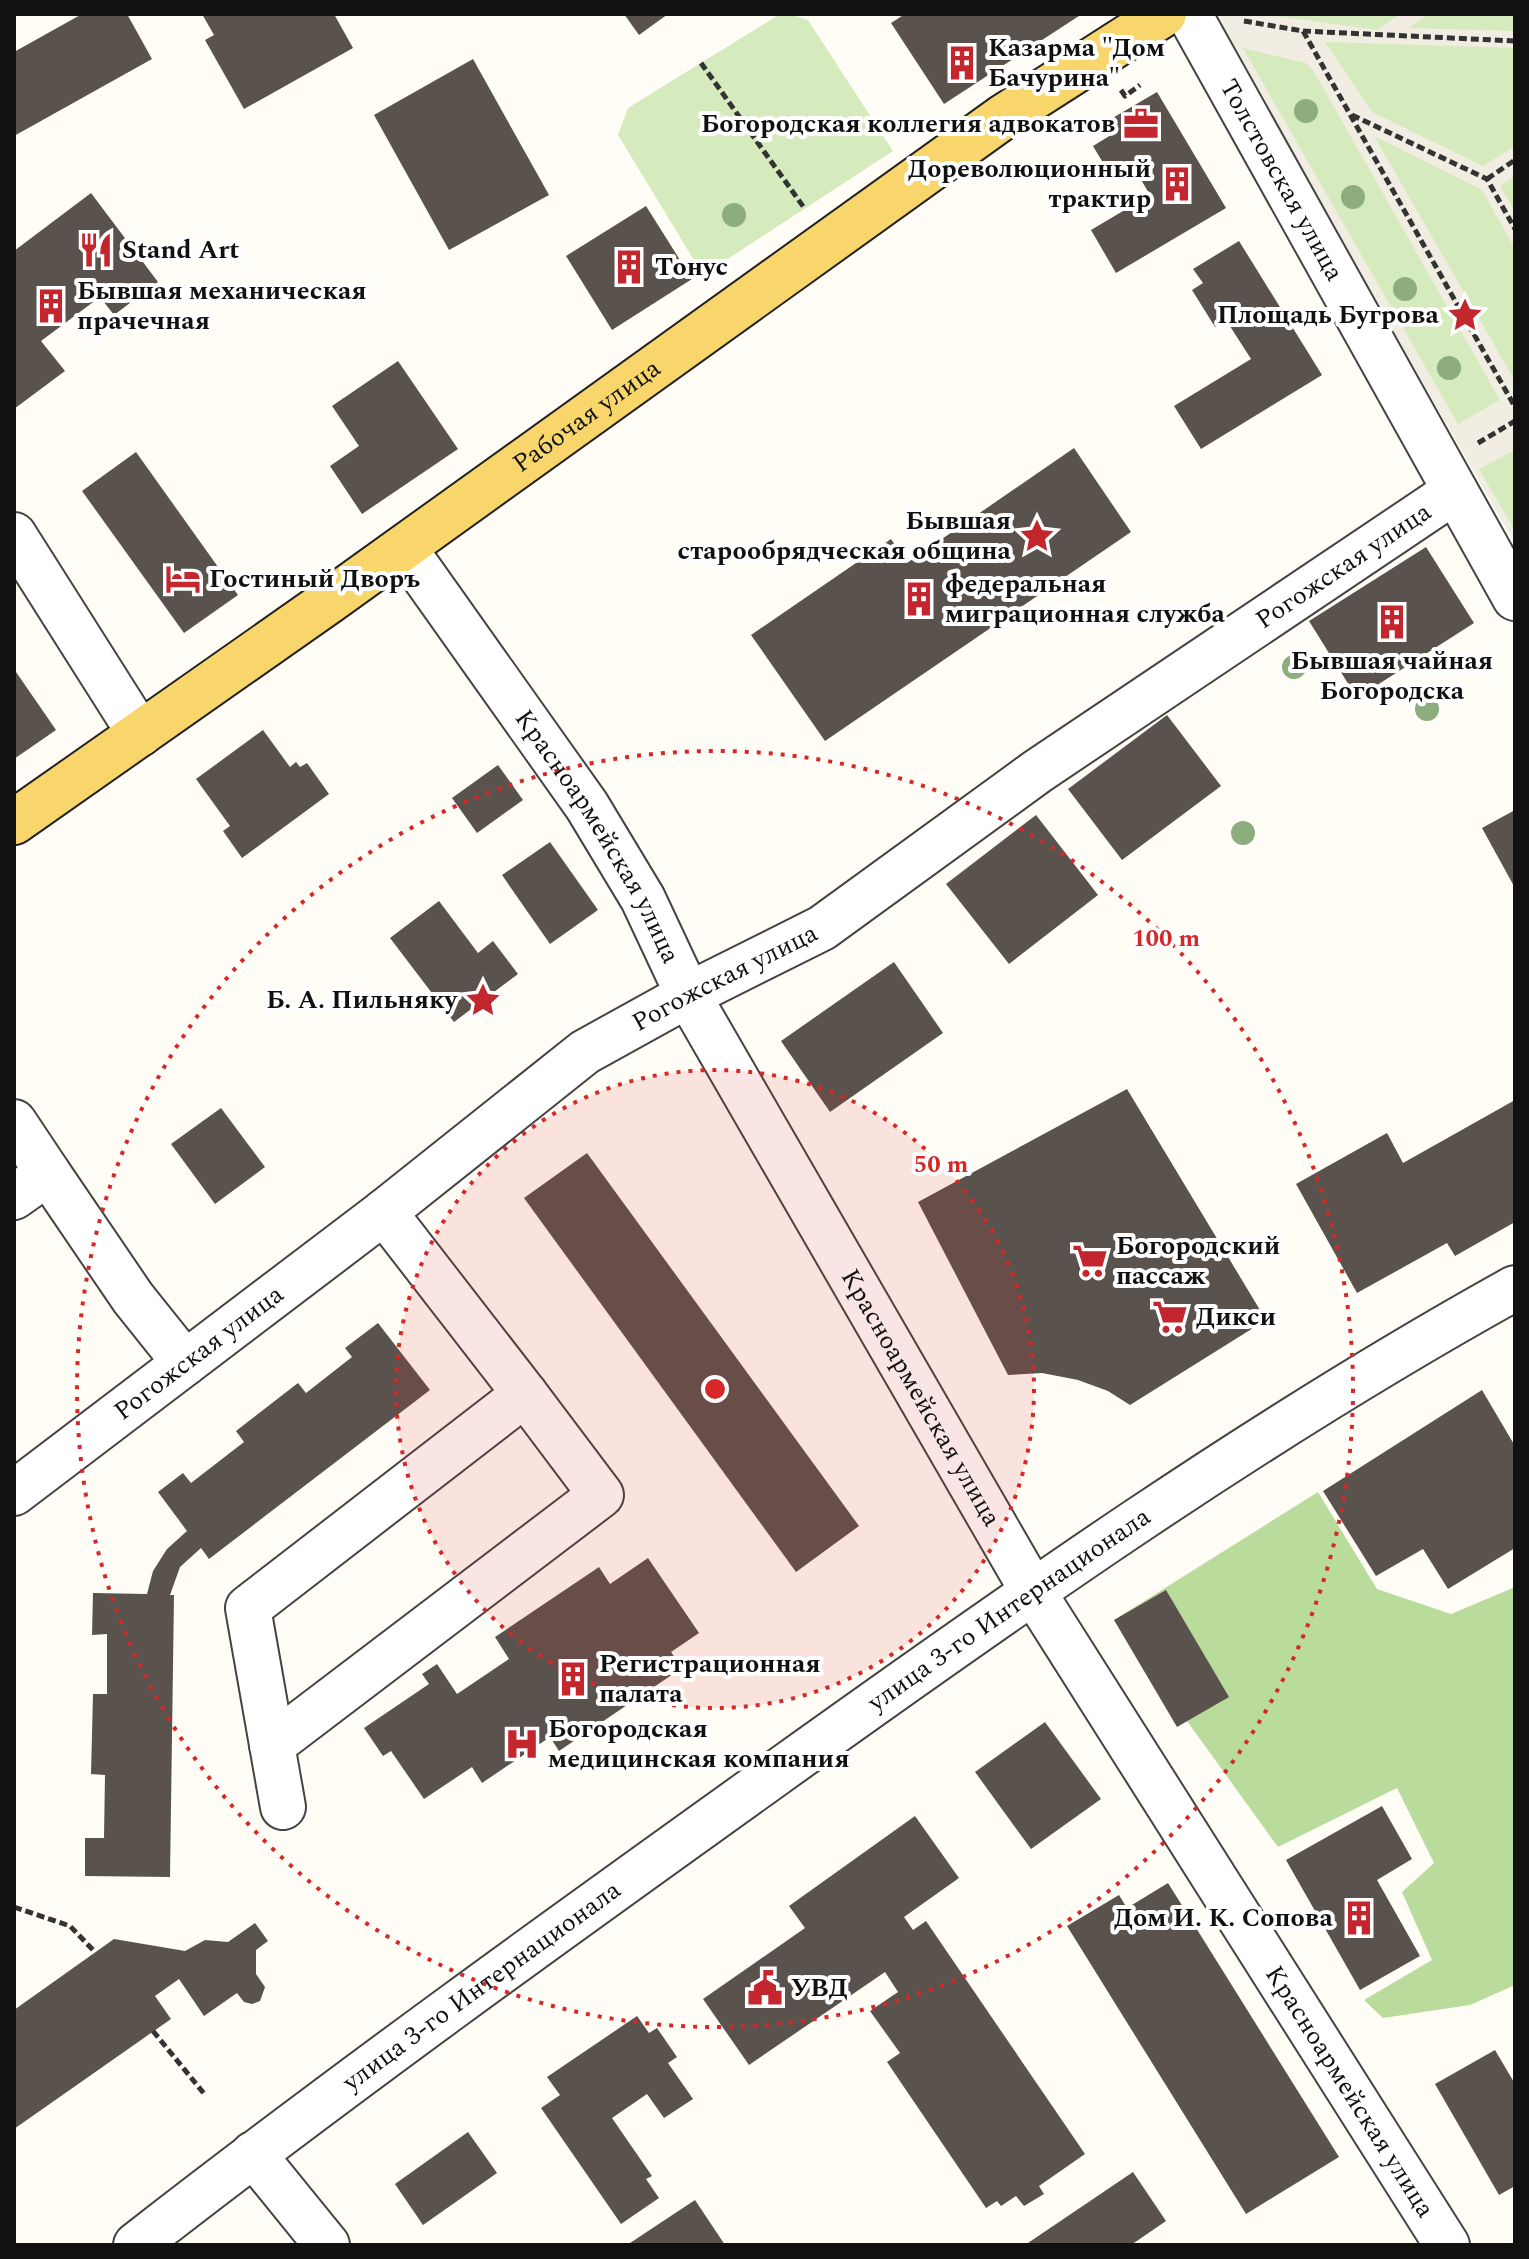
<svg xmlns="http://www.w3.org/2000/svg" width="1529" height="2259" font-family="Spectral,serif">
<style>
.green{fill:#d5ebbd}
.forest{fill:#b9dc9c}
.plaza{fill:#f1ede2;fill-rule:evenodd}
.building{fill:#5a524d}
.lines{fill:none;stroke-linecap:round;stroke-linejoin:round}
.minor-casing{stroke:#444;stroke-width:48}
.major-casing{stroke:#222;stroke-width:48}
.path{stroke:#333;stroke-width:5;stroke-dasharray:8 4;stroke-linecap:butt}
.minor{stroke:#fff;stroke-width:44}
.major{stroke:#f9d66b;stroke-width:44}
.tree{fill:#8dad7f}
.ring{fill:none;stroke:#d62828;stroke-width:4;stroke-dasharray:4 8}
.labels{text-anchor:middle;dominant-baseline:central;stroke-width:8;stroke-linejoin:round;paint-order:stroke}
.poi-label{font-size:26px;font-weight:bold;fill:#111;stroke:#fff;text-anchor:start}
.street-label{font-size:26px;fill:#111;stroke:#fff}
.centre{fill:#d62828;stroke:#fff;stroke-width:4}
.ring-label{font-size:24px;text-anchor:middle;font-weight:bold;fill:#d62828;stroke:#fff;stroke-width:8;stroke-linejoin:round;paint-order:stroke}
</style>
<rect width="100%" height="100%" fill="#fffdf5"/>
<g class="green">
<path d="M780,14H789L808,20L893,151L703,275L618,135L628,108Z"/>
<path d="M1212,14H1515V543Z"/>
</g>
<path class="forest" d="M1318,1492L1377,1589L1451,1614L1515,1587V1985L1470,2005L1383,2018L1364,2000L1432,1960L1402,1892L1434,1863L1397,1788L1278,1847L1114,1620Z"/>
<path class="plaza" d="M1212,14H1260L1377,30L1400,14H1428L1408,28L1515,31V48L1325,42L1372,112L1483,166L1515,146V176L1500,186L1515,212V249L1482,190L1374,136L1515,381V450L1479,469L1515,531V543ZM1243,48L1306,63L1313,70L1500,400L1458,424Z"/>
<g class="building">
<path d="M82,14H127L152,59L14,136V52Z"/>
<path d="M202,14H334L353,48L244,109L205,40L214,35Z"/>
<path d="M624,14H668L639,35Z"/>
<path d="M905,14H1082L944,104L891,23Z"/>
<path d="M473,59L549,195L449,250L374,115Z"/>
<path d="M1157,92L1226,208L1116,273L1091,230L1150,195L1130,161L1109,173L1093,146L1111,135L1104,123Z"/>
<path d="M91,193L158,282L114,315L100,297L41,341L65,371L14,409V251Z"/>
<path d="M646,206L692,279L612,330L566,256Z"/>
<path d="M1239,241L1322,375L1201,449L1174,406L1251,359L1226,320L1215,327L1192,290L1203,283L1193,269Z"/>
<path d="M398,361L458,449L362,514L330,466L359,446L332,406Z"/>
<path d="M1074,448L1131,532L825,741L751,635L891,539L907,563Z"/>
<path d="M136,452L238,595L184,633L82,491Z"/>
<path d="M1426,547L1474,623L1357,698L1309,621Z"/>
<path d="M14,669L56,730L14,759Z"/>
<path d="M1167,715L1221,786L1122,860L1068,789Z"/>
<path d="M263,730L290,767L296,762L300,767L307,763L329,794L242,858L223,831L230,826L196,779Z"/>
<path d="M498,765L523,800L477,833L452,798Z"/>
<path d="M1515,810V888L1482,828Z"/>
<path d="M1036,815L1098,895L1009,964L946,884Z"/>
<path d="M550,842L598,910L550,944L502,875Z"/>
<path d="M439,901L478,953L493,941L518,974L454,1022L390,938Z"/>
<path d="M894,962L943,1033L830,1112L781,1041Z"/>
<path d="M1127,1089L1266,1320L1130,1405L1108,1391L1078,1380L1042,1373L1008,1375L918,1202Z"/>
<path d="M1515,1100V1222L1455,1256L1447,1243L1357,1293L1296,1184L1387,1133L1403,1163Z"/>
<path d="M221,1108L265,1167L215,1204L171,1144Z"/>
<path d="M587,1153L859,1526L796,1572L524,1198Z"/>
<path d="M378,1323L430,1390L209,1559L201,1548L180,1567L170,1595H174L170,1877L85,1876V1838H104L105,1775L91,1774L93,1694H107V1634L92,1635L93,1593L147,1594L153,1571L167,1549L187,1531L158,1492L183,1473L191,1483L244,1442L236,1431L298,1383L306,1393L352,1357L345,1348Z"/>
<path d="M1482,1390L1515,1446V1548L1448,1589L1423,1549L1376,1576L1323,1491Z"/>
<path d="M648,1558L699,1633L671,1652L682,1668L559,1751L550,1737L482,1783L472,1767L424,1799L391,1751L383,1756L364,1728L429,1684L422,1674L437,1664L457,1694L509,1659L495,1637L599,1567L610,1584Z"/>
<path d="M1166,1590L1229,1697L1177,1727L1114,1620Z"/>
<path d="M1045,1722L1101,1799L1031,1849L975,1772Z"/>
<path d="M1382,1806L1412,1859L1377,1880L1420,1956L1360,1990L1286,1860Z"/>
<path d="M915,1816L959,1878L904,1917L913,1930L926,1921L1085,2154L1039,2186L1044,2194L1024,2206L1016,2196L1001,2206L997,2201L986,2208L887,2062L900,2053L870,2011L898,1992L885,1972L749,2065L703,1999L805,1928L789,1906Z"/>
<path d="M1168,1883L1339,2157L1246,2214L1067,1926L1119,1895L1127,1908Z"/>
<path d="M255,1923L268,1941L256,1950V1974L265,1987L260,2001L252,2004L244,2002L237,1993L204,2016L179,1979L155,1996L171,2019L14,2129V2010L114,1939L185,1951L205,1940L228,1942Z"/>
<path d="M637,2016L649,2033L657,2028L677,2057L668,2063L693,2099L664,2118L647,2094L612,2118L652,2176L646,2179L659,2198L621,2224L541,2108L560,2095L547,2077Z"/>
<path d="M1495,2050L1515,2084V2186L1499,2195L1435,2084Z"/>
<path d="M468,2132L497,2173L423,2225L395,2184Z"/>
<path d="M1133,2172L1166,2221L1131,2245H1025Z"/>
<path d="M695,2200L725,2245H627Z"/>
</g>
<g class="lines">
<g class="minor-casing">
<g id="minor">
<path id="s1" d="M1189,14L1515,598"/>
<path d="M14,535L140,734"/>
<path id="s2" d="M404,548L587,806L643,899L688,995L1032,1590L1447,2245"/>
<path d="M14,1122L48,1173L14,1197"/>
<path d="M48,1173L133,1298L185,1363"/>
<path id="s3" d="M14,1493L384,1212L585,1052L688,995L822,928L1038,771L1455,491"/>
<path d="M272,1745L601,1495L525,1394"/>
<path d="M283,1807L248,1608L525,1394L384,1212"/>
<path d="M253,2154L327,2245"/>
<path id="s4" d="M136,2245C344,2083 560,1928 775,1774C1015,1602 1257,1431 1515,1288"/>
</g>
</g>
<g class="major-casing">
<g id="major">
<path id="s5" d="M14,822L329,601L1003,117L1164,14"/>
</g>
</g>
<g class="path">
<path d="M1244,21L1303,31L1515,407"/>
<path d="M1303,31L1515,41"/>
<path d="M701,63L805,209"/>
<path d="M1121,90L1125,96L1140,85"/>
<path d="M1352,115L1487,179L1515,229"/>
<path d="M1487,179L1515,160"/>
<path d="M1478,443L1515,421"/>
<path d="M14,1907L70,1926L95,1952"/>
<path d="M153,2031L206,2096"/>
</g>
<use href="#minor" class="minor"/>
<use href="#major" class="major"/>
</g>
<g class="tree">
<circle cx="1306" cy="111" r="12"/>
<circle cx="1353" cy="197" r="12"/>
<circle cx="734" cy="215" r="12"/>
<circle cx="1405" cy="289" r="12"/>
<circle cx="1449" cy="368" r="12"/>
<circle cx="1294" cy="667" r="12"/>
<circle cx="1427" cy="709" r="12"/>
<circle cx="1243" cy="833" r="12"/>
</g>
<circle cx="715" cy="1389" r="319" fill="#d62828" fill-opacity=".12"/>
<g class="ring">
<circle cx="715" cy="1389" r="319"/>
<circle cx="715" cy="1389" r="638"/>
</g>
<defs>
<g id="building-bare" transform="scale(2.76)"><path d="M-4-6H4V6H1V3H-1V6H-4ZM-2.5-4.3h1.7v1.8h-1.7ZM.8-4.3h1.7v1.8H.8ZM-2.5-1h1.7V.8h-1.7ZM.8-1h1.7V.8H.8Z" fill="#c4262e" stroke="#fff" stroke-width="2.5" paint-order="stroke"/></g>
<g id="office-bare" transform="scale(2.76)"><path d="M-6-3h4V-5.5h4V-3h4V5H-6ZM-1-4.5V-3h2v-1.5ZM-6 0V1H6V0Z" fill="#c4262e" stroke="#fff" stroke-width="2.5" paint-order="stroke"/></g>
<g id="restaurant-bare" transform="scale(2.76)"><path d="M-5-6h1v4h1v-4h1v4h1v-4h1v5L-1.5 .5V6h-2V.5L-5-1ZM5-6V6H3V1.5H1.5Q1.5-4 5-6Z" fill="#c4262e" stroke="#fff" stroke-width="2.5" paint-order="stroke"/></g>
<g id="sight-bare" transform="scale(2.76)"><path d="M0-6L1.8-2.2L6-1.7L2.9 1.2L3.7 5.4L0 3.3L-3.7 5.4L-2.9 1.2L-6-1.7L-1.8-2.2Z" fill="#c4262e" stroke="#fff" stroke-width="2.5" paint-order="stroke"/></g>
<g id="hotel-bare" transform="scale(2.76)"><path d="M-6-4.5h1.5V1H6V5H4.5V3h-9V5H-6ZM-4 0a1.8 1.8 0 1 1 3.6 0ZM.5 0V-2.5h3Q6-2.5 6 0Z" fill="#c4262e" stroke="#fff" stroke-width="2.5" paint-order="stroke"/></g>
<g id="supermarket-bare" transform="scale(2.76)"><path d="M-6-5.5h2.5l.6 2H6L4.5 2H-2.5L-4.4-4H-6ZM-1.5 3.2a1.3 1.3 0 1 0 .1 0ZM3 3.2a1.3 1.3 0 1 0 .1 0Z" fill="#c4262e" stroke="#fff" stroke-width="2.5" paint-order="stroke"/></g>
<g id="hospital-bare" transform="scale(2.76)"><path d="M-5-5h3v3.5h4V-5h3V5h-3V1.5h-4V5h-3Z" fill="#c4262e" stroke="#fff" stroke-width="2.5" paint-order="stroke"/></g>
<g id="civic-bare" transform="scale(2.76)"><path d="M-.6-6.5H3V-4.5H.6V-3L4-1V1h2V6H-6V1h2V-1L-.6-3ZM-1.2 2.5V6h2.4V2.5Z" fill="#c4262e" stroke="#fff" stroke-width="2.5" paint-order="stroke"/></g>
</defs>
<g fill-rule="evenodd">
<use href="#building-bare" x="962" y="63"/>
<use href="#office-bare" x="1141" y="124"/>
<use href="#building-bare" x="1177" y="184"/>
<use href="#restaurant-bare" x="96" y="250"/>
<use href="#building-bare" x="629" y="267"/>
<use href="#building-bare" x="51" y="306"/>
<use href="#sight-bare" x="1465" y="315"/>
<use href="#sight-bare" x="1037" y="536"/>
<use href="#hotel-bare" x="183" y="579"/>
<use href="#building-bare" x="919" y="599"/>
<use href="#building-bare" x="1392" y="622"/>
<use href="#sight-bare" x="483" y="1000"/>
<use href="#supermarket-bare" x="1090" y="1261"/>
<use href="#supermarket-bare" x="1170" y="1317"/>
<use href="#building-bare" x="573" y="1679"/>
<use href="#hospital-bare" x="522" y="1744"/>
<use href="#building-bare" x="1359" y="1918"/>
<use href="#civic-bare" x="765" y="1988"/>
</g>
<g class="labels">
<g class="poi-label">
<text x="988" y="48">Казарма "Дом<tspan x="988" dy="30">Бачурина"</tspan></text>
<text x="1115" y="124" text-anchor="end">Богородская коллегия адвокатов</text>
<text x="1151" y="169" text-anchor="end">Дореволюционный<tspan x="1151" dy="30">трактир</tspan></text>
<text x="122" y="250">Stand Art</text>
<text x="655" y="267">Тонус</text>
<text x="77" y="291">Бывшая механическая<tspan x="77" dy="30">прачечная</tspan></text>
<text x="1439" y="315" text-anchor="end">Площадь Бугрова</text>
<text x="1011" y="521" text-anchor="end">Бывшая<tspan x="1011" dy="30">старообрядческая община</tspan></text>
<text x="209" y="579">Гостиный Дворъ</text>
<text x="945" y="584">федеральная<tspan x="945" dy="30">миграционная служба</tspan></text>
<text x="1392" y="661" text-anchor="middle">Бывшая чайная<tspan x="1392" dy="30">Богородска</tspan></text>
<text x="457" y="1000" text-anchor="end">Б. А. Пильняку</text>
<text x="1116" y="1246">Богородский<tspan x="1116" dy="30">пассаж</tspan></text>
<text x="1196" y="1317">Дикси</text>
<text x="599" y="1664">Регистрационная<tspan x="599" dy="30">палата</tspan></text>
<text x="548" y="1729">Богородская<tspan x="548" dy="30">медицинская компания</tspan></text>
<text x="1333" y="1918" text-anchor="end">Дом И. К. Сопова</text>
<text x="791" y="1988">УВД</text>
</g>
<g class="street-label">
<text stroke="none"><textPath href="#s1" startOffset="190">Толстовская улица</textPath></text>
<text stroke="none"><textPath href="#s5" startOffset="702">Рабочая улица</textPath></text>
<text stroke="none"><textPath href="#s3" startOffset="1624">Рогожская улица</textPath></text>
<text stroke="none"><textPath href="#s2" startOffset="348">Красноармейская улица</textPath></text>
<text stroke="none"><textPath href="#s3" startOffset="880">Рогожская улица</textPath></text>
<text stroke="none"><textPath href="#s3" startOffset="232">Рогожская улица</textPath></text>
<text stroke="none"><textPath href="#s2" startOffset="996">Красноармейская улица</textPath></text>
<text stroke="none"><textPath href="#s4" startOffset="1080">улица 3-го Интернационала</textPath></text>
<text stroke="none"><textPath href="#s4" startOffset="432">улица 3-го Интернационала</textPath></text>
<text stroke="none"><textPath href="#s2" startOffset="1812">Красноармейская улица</textPath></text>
</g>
</g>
<circle cx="715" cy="1389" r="12" class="centre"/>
<g class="ring-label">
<text x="1166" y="946">100 m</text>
<text x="941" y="1172">50 m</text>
</g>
<rect width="1529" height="2259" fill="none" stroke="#111111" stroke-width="32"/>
</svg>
